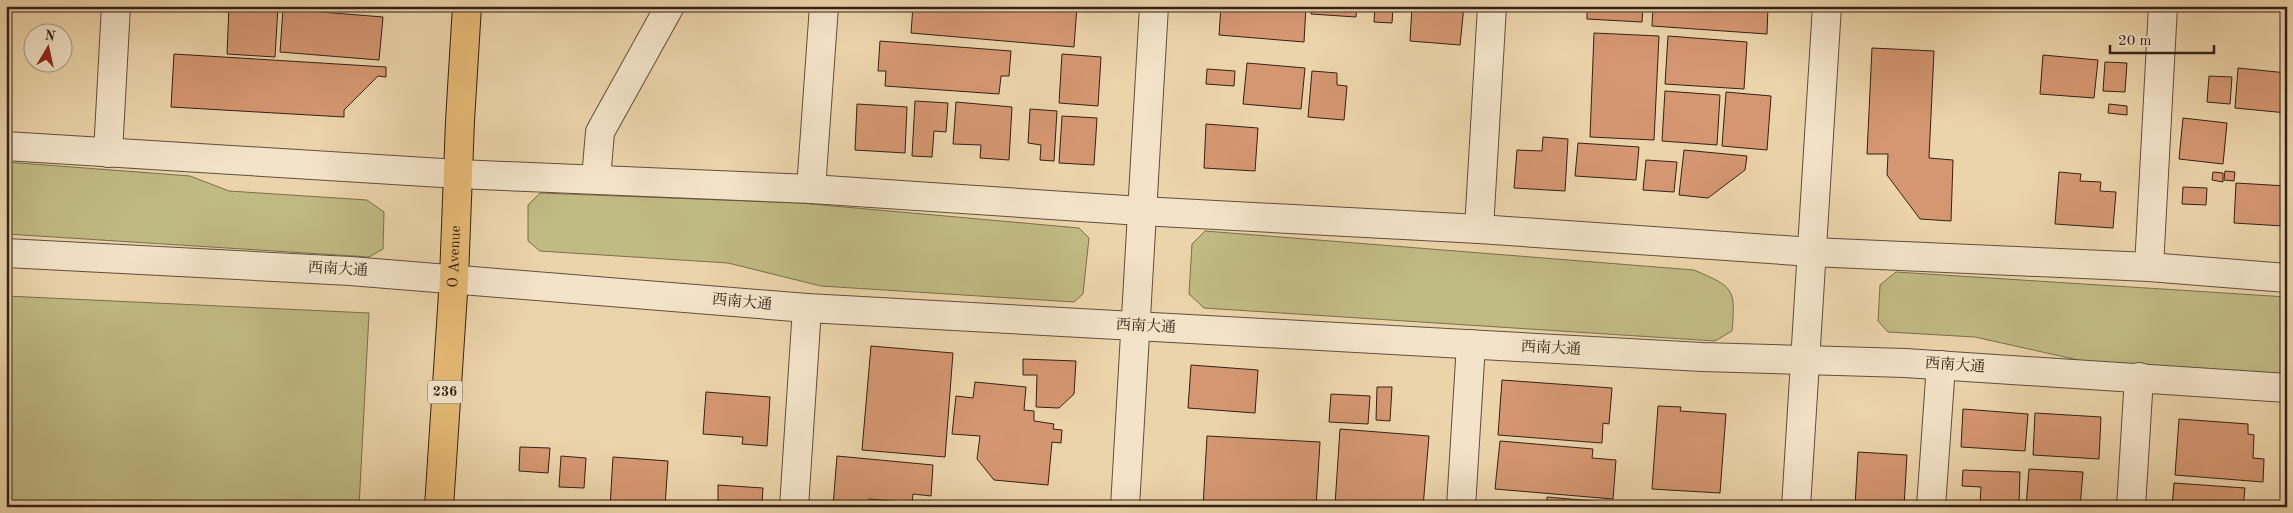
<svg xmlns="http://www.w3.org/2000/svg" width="2293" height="513" font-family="'Old Standard TT','Noto Serif JP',serif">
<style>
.green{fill:#c0ba83;stroke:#7a6e4e}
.building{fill:#d59771;stroke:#332119}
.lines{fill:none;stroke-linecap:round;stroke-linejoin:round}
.minor-casing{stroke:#614e3d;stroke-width:30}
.highway-casing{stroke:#332119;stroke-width:30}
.minor{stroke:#f3e3c8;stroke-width:28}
.highway{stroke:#e6ba75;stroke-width:28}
.labels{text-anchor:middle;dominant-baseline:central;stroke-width:4;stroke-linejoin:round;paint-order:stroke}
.shield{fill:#f3e3c8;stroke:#6d5b4e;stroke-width:1}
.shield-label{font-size:14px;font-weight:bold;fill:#332119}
.street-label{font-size:15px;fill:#332119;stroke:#f3e3c8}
</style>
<rect width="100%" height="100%" fill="#ecd4aa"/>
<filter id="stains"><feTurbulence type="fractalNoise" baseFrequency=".004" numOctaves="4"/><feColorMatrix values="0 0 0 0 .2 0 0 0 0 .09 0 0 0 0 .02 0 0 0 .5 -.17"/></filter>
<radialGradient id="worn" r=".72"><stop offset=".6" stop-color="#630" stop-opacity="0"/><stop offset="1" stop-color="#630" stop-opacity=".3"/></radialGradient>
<g class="green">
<path d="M6,162L190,176L229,191L367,200L384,212L383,249L369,257L6,234Z"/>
<path d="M540,193L800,203L1079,228L1089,238L1083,294L1074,302L821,286L728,263L540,251L528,241V205Z"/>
<path d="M1205,231L1694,270C1733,287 1736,287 1732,331L1715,341L1204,308L1189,294L1192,244Z"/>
<path d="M1896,272L2287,297V375L2087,362L1975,337L1888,332L1878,321L1880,285Z"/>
<path d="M6,296L369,313L359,507H6Z"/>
</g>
<g class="building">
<path d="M229,6H278L275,57L227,54Z"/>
<path d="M913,6H1077L1074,47L911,33Z"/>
<path d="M1221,6H1306L1304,42L1219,35Z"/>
<path d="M1312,6H1357L1356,17L1311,14Z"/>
<path d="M1375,6H1405V10L1393,9L1392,23L1374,22Z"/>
<path d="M1412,6H1464L1460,45L1410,41Z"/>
<path d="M1587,6H1643L1642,22L1587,19Z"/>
<path d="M1653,6H1768L1767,34L1652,26Z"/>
<path d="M2228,6H2287V12L2228,8Z"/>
<path d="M283,9L383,17L379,60L280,52Z"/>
<path d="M1594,33L1659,36L1654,140L1590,137Z"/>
<path d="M1668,36L1747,42L1744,89L1665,84Z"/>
<path d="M880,41L1011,51L1009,76H1001L999,94L885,86L886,71H878Z"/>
<path d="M1872,48L1934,51L1929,158L1953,160L1951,221L1920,219L1887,175L1888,154H1867Z"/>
<path d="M174,54L386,67V77L378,76L344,110V117L171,107Z"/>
<path d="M1062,54L1101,57L1098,106L1059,103Z"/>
<path d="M2043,55L2098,60L2094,98L2040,94Z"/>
<path d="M2105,62L2127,63L2125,92L2103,91Z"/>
<path d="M1247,63L1305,68L1301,109L1243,104Z"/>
<path d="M2238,68L2287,73V113L2235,108Z"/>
<path d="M1207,69L1235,71L1234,86L1206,84Z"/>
<path d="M1312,71L1337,73V85L1347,86L1344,120L1308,117Z"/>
<path d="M2209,76L2232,77L2230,104L2207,102Z"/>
<path d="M1665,91L1720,95L1717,145L1662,141Z"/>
<path d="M1726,92L1771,96L1767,150L1722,146Z"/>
<path d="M915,101L948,103L946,132L934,131L932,157L912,156Z"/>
<path d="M956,102L1012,107L1009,160L980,158L981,145L953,144Z"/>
<path d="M857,104L907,107L905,153L855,150Z"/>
<path d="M2109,104L2127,106V115L2108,113Z"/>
<path d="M1030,109L1057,111L1054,161L1040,160L1041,145L1028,143Z"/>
<path d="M1062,116L1097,118L1094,165L1059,163Z"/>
<path d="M2183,118L2227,123L2223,164L2179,159Z"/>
<path d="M1206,124L1258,128L1255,171L1204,168Z"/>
<path d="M1543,137L1568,139L1565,191L1514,188L1517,150L1542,151Z"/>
<path d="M1578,143L1639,147L1636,180L1575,176Z"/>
<path d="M1684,150L1747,156L1745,170L1708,198L1679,195Z"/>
<path d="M1646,160L1677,162L1674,192L1643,190Z"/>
<path d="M2225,171L2235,172L2234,181L2224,180Z"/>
<path d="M2059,172L2081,174L2080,181L2101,182L2100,191L2116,192L2113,228L2055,224Z"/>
<path d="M2213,172L2223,173V182L2212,180Z"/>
<path d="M2236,183L2286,186L2283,226L2234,223Z"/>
<path d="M2183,187L2207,188L2206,205L2182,204Z"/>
<path d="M871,346L953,353L945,457L862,450Z"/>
<path d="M1023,359L1076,361L1074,394L1059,408L1036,407L1037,375H1023Z"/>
<path d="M1191,365L1258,370L1255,413L1188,408Z"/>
<path d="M1502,380L1612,388L1609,424L1603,423L1602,443L1498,435Z"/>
<path d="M975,382L1026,387L1024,410L1034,411V421L1054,424L1053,429L1062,430L1061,443L1052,442L1048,485L994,480L977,459L980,436L952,434L956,396L973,398Z"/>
<path d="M1377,387H1392L1390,421L1376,420Z"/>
<path d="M706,392L770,397L767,446L742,444L743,437L703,434Z"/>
<path d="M1331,394L1370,396L1368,424L1329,422Z"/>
<path d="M1658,406L1681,407L1680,411L1726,414L1720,493L1652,489Z"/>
<path d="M1963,409L2028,414L2025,451L1961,447Z"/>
<path d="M2035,413L2101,417L2099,459L2033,455Z"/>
<path d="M2179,419L2248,424V434L2254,435L2253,458L2264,459L2263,482L2175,475Z"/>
<path d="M1340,429L1429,436L1423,507L1335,505Z"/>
<path d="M1207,436L1320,442L1316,507H1203Z"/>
<path d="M1500,441L1593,449L1592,458L1616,460L1613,499L1495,489Z"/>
<path d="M520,447L550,448L548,473L519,471Z"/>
<path d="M1858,452L1907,455L1904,507H1855Z"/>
<path d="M561,456L586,458L584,488L559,487Z"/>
<path d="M837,456L933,465L931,496L913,494L912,503L869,499L868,507L833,506Z"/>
<path d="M613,457L668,461L665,507H610Z"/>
<path d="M2029,469L2083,472L2080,507H2026Z"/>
<path d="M1963,470L2020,472L2019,504L1980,503L1981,487L1962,486Z"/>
<path d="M2174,483L2245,488L2243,507H2172Z"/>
<path d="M718,485L763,488L762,504L718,501Z"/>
<path d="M1547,497L1617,503L1616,507H1547Z"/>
<path d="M1625,503L1671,507H1625Z"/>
</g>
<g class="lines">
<g class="minor-casing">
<g id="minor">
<path d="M6,146L458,174L811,189L1141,211L1479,229L1812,252L2149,267L2287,278"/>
<path d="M108,153L116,6"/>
<path d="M596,179L600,132L670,6"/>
<path d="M811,189L824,6"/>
<path d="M1479,229L1492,6"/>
<path d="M6,253L350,271L807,308L1702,357L1905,363L2287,388"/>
<path d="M2149,267L2163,6"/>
<path d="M794,507L807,308"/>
<path d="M1125,507L1154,6"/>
<path d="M1461,507L1471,344"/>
<path d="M1796,507L1827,6"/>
<path d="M1931,507L1941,365"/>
<path d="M2131,507L2139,377"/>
</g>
</g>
<g class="highway-casing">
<g id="highway">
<path id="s1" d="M439,507L454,278L460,121L467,6"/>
</g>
</g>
<use href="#minor" class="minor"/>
<use href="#highway" class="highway"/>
</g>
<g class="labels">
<rect class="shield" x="427.5" y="380.5" width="35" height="23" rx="4"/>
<g class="shield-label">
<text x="445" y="392">236</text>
</g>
<g class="street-label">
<text stroke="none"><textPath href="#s1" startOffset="251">O Avenue</textPath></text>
<text transform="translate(338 270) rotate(3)">西南大通</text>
<text transform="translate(742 303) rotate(5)">西南大通</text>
<text transform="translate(1146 327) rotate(3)">西南大通</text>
<text transform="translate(1551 349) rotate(3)">西南大通</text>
<text transform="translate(1955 366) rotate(4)">西南大通</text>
</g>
</g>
<rect width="2293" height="513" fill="none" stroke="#ecd4aa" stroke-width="25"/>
<rect x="8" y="8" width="2278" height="498" fill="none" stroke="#332119" stroke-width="2.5"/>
<rect x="12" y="12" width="2268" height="488" fill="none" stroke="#332119"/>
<g transform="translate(48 48) rotate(9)"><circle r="24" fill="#f3e3c8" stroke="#a69582"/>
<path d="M0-4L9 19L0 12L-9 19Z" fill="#8f2418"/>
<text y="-8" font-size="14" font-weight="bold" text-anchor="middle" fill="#332119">N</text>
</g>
<path d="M2110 45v8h104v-8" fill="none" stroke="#332119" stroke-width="2.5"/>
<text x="2118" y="45" font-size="15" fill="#332119" stroke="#f3e3c8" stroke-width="4" paint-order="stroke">20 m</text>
<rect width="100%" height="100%" filter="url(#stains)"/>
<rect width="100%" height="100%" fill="url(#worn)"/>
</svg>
